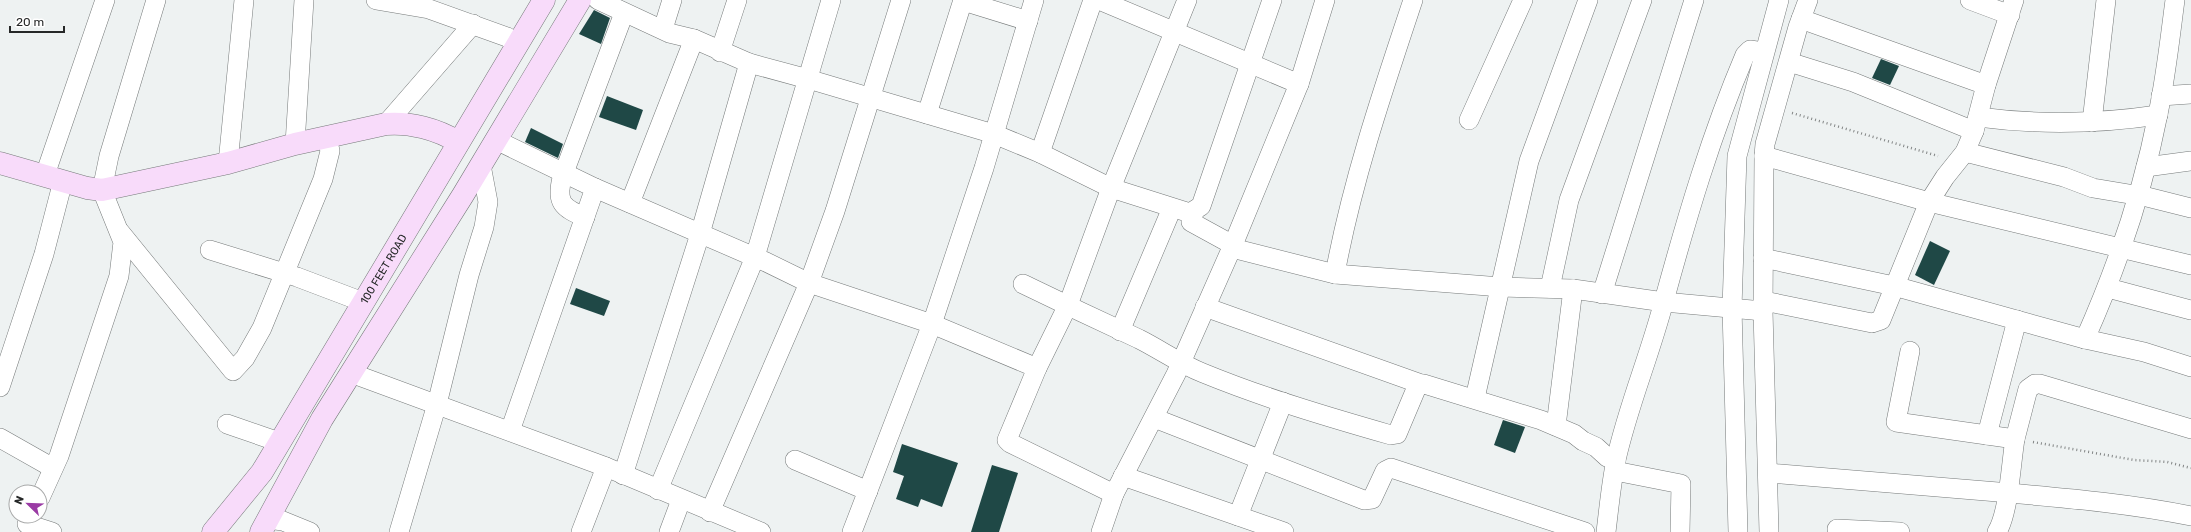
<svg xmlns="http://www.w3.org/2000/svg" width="2191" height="532" font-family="Rubik,sans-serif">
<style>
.building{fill:#1f4846}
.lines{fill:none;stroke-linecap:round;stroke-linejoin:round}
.street-casing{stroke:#767a7a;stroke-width:20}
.secondary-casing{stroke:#767a7a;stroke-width:23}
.path{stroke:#828585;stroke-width:2.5;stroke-dasharray:1 3;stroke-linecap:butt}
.street{stroke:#fff;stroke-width:19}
.secondary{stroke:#f8dbfa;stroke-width:22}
.labels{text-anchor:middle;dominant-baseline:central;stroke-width:4;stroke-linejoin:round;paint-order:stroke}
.street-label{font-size:11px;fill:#262828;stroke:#fff}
</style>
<rect width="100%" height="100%" fill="#eef2f2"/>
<g class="building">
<path d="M594,10L610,18L601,44L579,34Z"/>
<path d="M1881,59L1899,66L1890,85L1872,78Z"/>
<path d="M607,96L643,110L636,130L599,117Z"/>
<path d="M531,128L563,144L558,158L525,142Z"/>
<path d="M1930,241L1950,251L1934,285L1915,275Z"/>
<path d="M576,288L610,301L604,316L570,304Z"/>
<path d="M1503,420L1525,427L1515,453L1494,445Z"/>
<path d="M902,444L958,463L942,507L921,499L918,507L896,499L904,476L893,472Z"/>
<path d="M992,465L1018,473L999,532H971Z"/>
</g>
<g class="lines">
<g class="street-casing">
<g id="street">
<path d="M376,0L429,9L507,37L517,43"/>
<path d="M598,0L669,33L694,39L749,63L808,79L994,134L1040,153L1111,188L1190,213L1201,206L1272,0"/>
<path d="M1099,0L1299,84"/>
<path d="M1970,0L2010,15"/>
<path d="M963,1L1028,21"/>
<path d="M1801,19L1986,85"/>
<path d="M663,29L672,0"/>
<path d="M720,52L737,0"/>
<path d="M1789,62L1853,82L1974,131"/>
<path d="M2161,96L2191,94"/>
<path d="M927,114L963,0"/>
<path d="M1978,117C2038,125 2098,124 2158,115"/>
<path d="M1469,120L1523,0"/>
<path d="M2092,122L2106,0"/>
<path d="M386,124L473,24"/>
<path d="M496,140L595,188L510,431"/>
<path d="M295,144L304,0"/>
<path d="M1965,152L2064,177L2093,188L2147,197L2191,208"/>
<path d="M1040,153L1093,0"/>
<path d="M1764,156L1929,202L2191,265"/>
<path d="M228,163L244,0"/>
<path d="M2146,167L2191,161"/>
<path d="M45,175L105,0"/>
<path d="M595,188L766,262L809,283L932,324L1037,368"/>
<path d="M630,203L694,39"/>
<path d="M1194,212L1191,222L1233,245"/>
<path d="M585,217C562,208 556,202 562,178L624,13"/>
<path d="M120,232L233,371L245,358L262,328L323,179L330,151L327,138"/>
<path d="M1232,248L1335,274L1501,287L1573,289L1664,302L1763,311"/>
<path d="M210,250L297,277L363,302"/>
<path d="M1763,258L1894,286L2085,339L2144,352L2191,367"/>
<path d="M1335,274C1352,181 1383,90 1413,0"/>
<path d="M1023,284C1062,303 1100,321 1139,339C1161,350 1180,364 1203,373C1264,398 1328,417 1391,435L1397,434L1416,389L1419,385L1424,384L1541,420L1574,434L1583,441L1596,447L1607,457L1616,461"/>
<path d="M1550,288L1569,200L1642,0"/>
<path d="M2108,288L2191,310"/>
<path d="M1602,294L1694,0"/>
<path d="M1764,301L1872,323L1881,320L1929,202L1945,177L1965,152L1974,131L1986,85L2014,0"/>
<path d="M1205,307L1421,384"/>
<path d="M1120,331L1172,208"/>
<path d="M2085,339C2117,267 2143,191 2158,114C2166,76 2170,38 2175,0"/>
<path d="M1910,351L1896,422L2015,439L2028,389L2035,384H2040L2191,429"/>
<path d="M351,373L606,467L761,532"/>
<path d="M0,387L44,254L63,181"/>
<path d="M1475,398L1529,161L1588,0"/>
<path d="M1154,418L1364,500L1372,499L1385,471L1391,468L1585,532"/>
<path d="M227,424L279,442"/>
<path d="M1556,426L1573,289"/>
<path d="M1987,435L2017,320"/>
<path d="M0,438L53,468"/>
<path d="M795,460L868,491"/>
<path d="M1615,471L1681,484L1680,532"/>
<path d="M1768,473C1844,479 1921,485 1998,492C2063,498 2127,503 2191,516"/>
<path d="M623,475L700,234L749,63"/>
<path d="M1123,476L1284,532"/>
<path d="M658,490L755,257L831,0"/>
<path d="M1114,494L1010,443L1007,440L1037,368L1068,305L1111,188L1187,0"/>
<path d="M40,498L59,456L119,276L123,242L102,190L109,156L156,0"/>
<path d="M710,512L809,283L835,211L901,0"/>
<path d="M1238,516L1283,402"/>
<path d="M268,519L283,521L310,532"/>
<path d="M27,524L52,532"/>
<path d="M1837,529L1900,532"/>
<path d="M399,532L437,404L469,275L484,227L488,202L481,165"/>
<path d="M581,532L606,467"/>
<path d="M669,532L681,500"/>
<path d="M852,532L932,324L984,168L1034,0"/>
<path d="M1101,532L1114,494L1176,374L1233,245L1299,84L1325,0"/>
<path d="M1606,532C1609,508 1611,484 1616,460C1628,406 1650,355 1664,301C1687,217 1711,135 1745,55L1750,50L1763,52"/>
<path d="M1738,532L1732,308L1737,156L1779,0"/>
<path d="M1769,532L1763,311L1764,156L1765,144L1798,27L1808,0"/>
<path d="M1997,532C2009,512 2011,463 2015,439"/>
</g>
</g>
<g class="secondary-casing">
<g id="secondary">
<path d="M0,163L87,188L102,190L228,163L295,144L386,124C410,122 437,129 458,142"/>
<path id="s1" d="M213,532L262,472L544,0"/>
<path d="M261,532L322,419L463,195L580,0"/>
</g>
</g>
<g class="path">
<path d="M1792,113L1938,156"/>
<path d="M2033,442L2134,460L2167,462L2191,468"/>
</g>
<use href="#street" class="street"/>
<use href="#secondary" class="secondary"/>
</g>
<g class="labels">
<g class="street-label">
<text stroke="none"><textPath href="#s1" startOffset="314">100 FEET ROAD</textPath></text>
</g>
</g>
<g transform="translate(28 504) rotate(293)"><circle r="19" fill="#ffffff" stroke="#a8a9a9"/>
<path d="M0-3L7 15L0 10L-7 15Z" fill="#9a3ba4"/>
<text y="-6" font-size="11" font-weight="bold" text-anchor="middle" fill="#262828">N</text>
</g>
<path d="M10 26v6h54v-6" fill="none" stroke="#262828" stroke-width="2"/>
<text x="16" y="26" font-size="12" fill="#262828" stroke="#ffffff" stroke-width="3" paint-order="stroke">20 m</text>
</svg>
